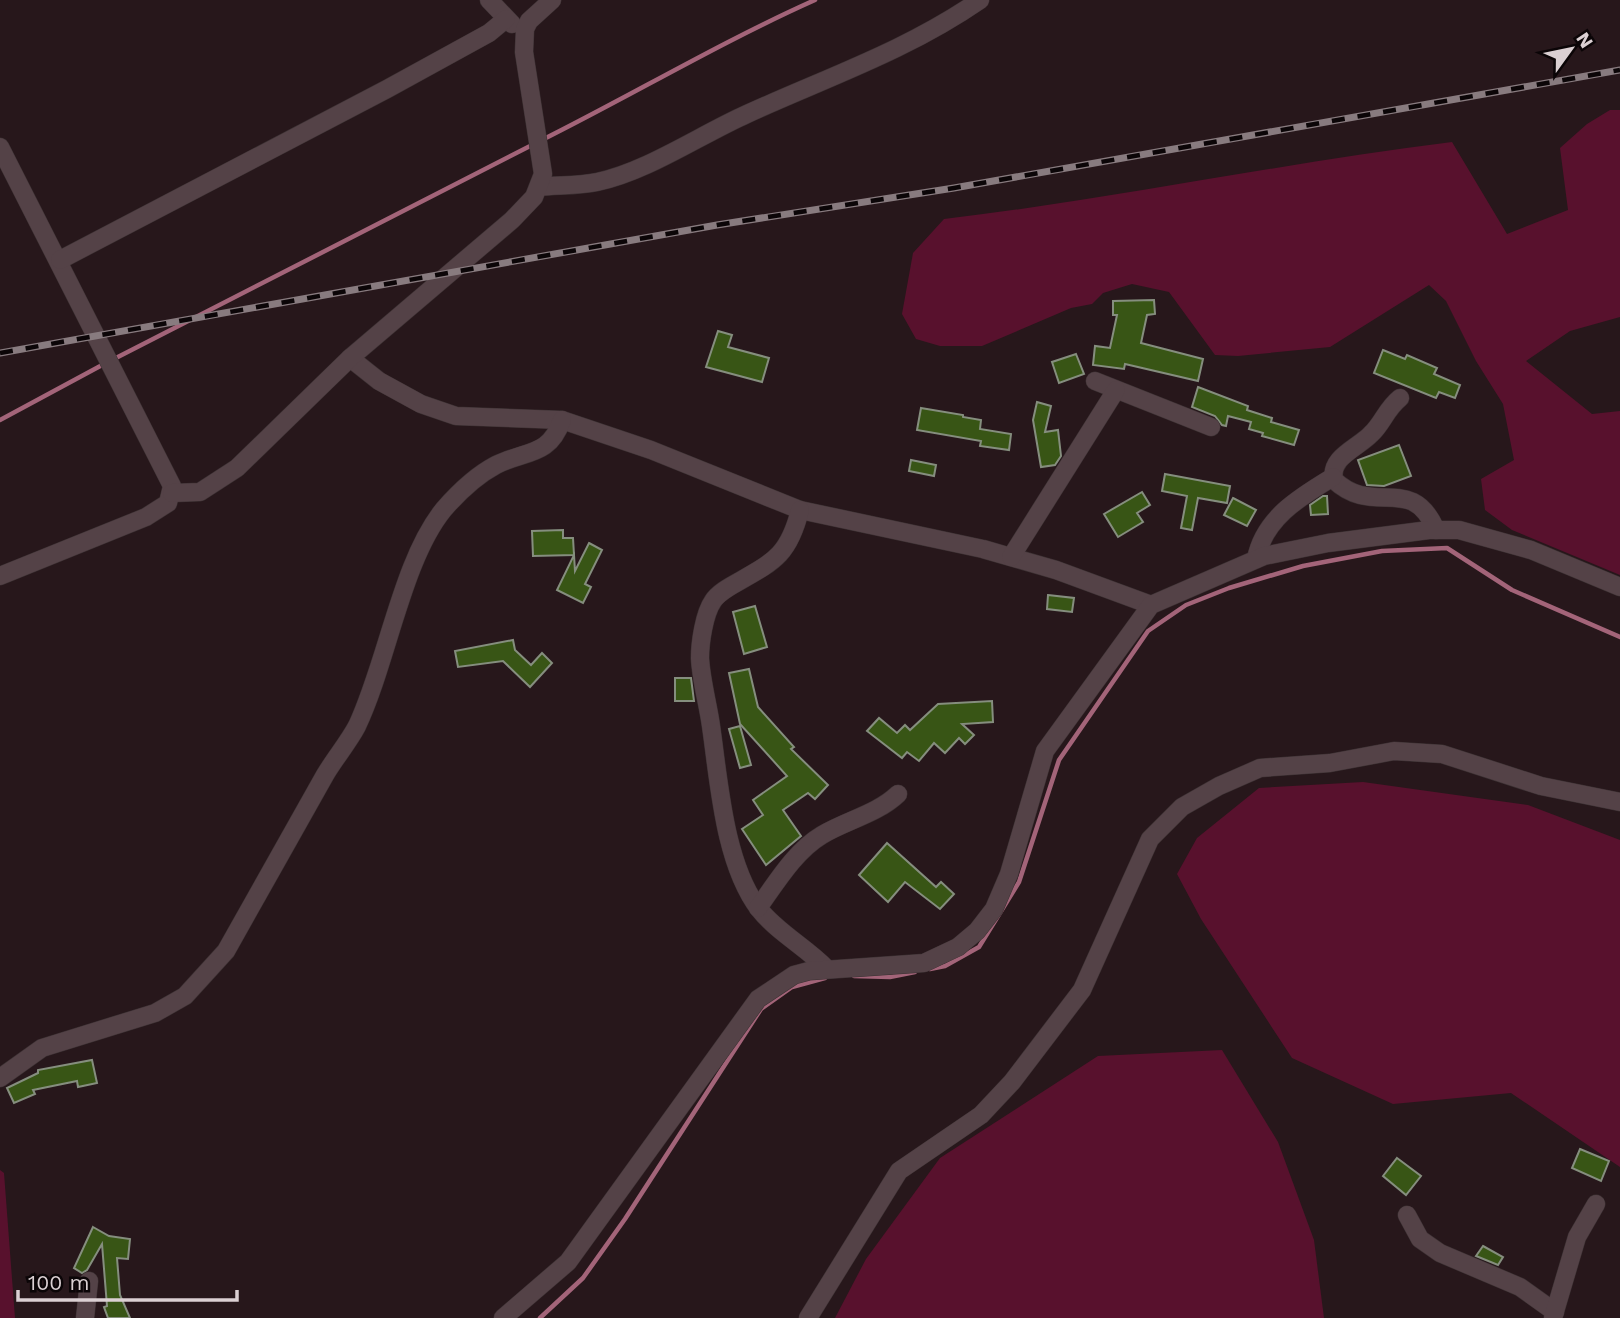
<svg xmlns="http://www.w3.org/2000/svg" width="1620" height="1318" font-family="'Work Sans',sans-serif">
<style>
.green{fill:#58112d}
.lines{fill:none;stroke-linecap:round;stroke-linejoin:round}
.stream{stroke:#a36479;stroke-width:4.5}
.building{fill:#385515;stroke:#858e7e;stroke-width:2}
.minor-casing{stroke:#3c3133;stroke-width:19}
.minor{stroke:#544247;stroke-width:18}
.rail-casing{stroke:#887b7f;stroke-width:7}
.rail{stroke:#0b0507;stroke-width:4.5;stroke-dasharray:13;stroke-linecap:butt}
</style>
<rect width="100%" height="100%" fill="#27171b"/>
<g class="green">
<path d="M1610,110H1620V317L1570,331L1526,361L1592,414L1620,411V575L1512,530L1485,510L1481,479L1514,460L1503,404L1476,361L1446,301L1429,285L1330,347L1238,356L1215,355L1169,292L1132,284L1103,293L1092,304L1071,308L982,346H940L916,339L902,314L913,253L944,219C1114,199 1282,163 1452,142L1507,234L1568,210L1560,148L1587,124Z"/>
<path d="M1363,782L1528,805L1620,840V1167L1511,1093L1393,1104L1292,1058L1201,919L1177,874L1197,838L1259,788Z"/>
<path d="M1222,1050L1278,1142L1314,1240L1324,1318H835L866,1259L940,1158L1098,1056Z"/>
<path d="M0,1170L4,1173L15,1318H0Z"/>
</g>
<g class="lines">
<g class="stream">
<path d="M542,140C634,94 721,42 815,0"/>
<path d="M112,360L534,144"/>
<path d="M0,420L104,364"/>
<path d="M930,969L945,966L979,947L1019,882L1059,760L1148,631L1186,605L1229,588L1303,566L1382,551L1447,548L1512,590L1620,637"/>
<path d="M854,976L890,977L915,972"/>
<path d="M540,1318L583,1278L625,1219L761,1009L792,987L825,978"/>
</g>
</g>
<g class="building">
<path d="M1154,300L1155,314L1147,315L1141,343L1203,359L1198,381L1125,364L1124,369L1093,365L1095,346L1110,348L1117,315H1113V301Z"/>
<path d="M718,331L732,335L728,347L769,358L762,382L706,367Z"/>
<path d="M1383,350L1405,359L1407,355L1437,368L1434,374L1460,385L1455,398L1439,392L1436,398L1374,373Z"/>
<path d="M1076,354L1084,374L1059,383L1052,362Z"/>
<path d="M1198,387L1248,406L1247,410L1272,418L1271,422L1299,430L1294,445L1262,436L1263,433L1249,429L1251,422L1228,416L1226,426L1222,425L1215,416L1192,407Z"/>
<path d="M1037,402L1051,406L1045,432L1058,430L1061,456L1055,465L1041,467L1033,420Z"/>
<path d="M921,408L963,415V417L981,420L980,429L1011,434L1009,450L980,446L981,441L917,430Z"/>
<path d="M1399,445L1411,476L1384,486L1367,485L1358,460Z"/>
<path d="M911,460L936,465L934,476L909,471Z"/>
<path d="M1165,474L1230,486L1227,503L1198,498L1192,530L1181,528L1187,496L1162,491Z"/>
<path d="M1142,492L1150,505L1137,513L1143,522L1118,537L1104,514Z"/>
<path d="M1323,496H1327L1328,514L1311,515L1310,505Z"/>
<path d="M1233,498L1256,510L1247,526L1224,515Z"/>
<path d="M563,530V538H573L574,555L533,556L532,531Z"/>
<path d="M589,543L602,550L585,584L591,587L583,603L557,590L574,555L575,571Z"/>
<path d="M1048,595L1074,598L1072,612L1047,609Z"/>
<path d="M755,606L767,647L744,654L733,612Z"/>
<path d="M513,640L515,650L531,665L542,653L552,663L530,687L503,661L458,667L455,651Z"/>
<path d="M749,669L758,707L794,747L791,749L828,785L815,799L808,793L783,810L801,836L766,865L742,829L763,815L753,800L787,776L740,724L729,673Z"/>
<path d="M675,678H691L694,701H675Z"/>
<path d="M992,701L993,722L962,724L974,735L965,744L959,738L945,753L934,743L919,761L907,752L902,758L867,731L879,718L897,733L905,725L910,730L938,704Z"/>
<path d="M740,726L751,765L740,768L729,729Z"/>
<path d="M887,843L936,887L941,882L954,894L940,909L905,882L888,902L859,875Z"/>
<path d="M92,1060L97,1083L78,1087L77,1081L33,1090L35,1094L14,1103L7,1088L38,1073V1070Z"/>
<path d="M1580,1149L1609,1161L1601,1181L1572,1168Z"/>
<path d="M1397,1158L1421,1176L1406,1195L1383,1176Z"/>
<path d="M93,1227L109,1236L130,1239L128,1259L117,1258L120,1295L130,1318H108L104,1307L107,1306L102,1244L87,1270L82,1273L74,1268Z"/>
<path d="M1483,1246L1503,1257L1498,1265L1476,1256Z"/>
</g>
<g class="lines">
<g class="minor-casing">
<g id="minor">
<path d="M489,0L512,24"/>
<path d="M0,147L172,486L168,503L146,517L0,576"/>
<path d="M539,187C558,185 578,186 597,182C646,172 700,135 747,114C828,77 906,51 980,0"/>
<path d="M60,260L387,89L489,33L506,19"/>
<path d="M350,358L379,381L421,404L456,416L562,420L651,450L800,510L983,549L1056,570L1151,605"/>
<path d="M1095,381L1211,427"/>
<path d="M1400,398C1386,409 1383,423 1371,434C1358,448 1329,457 1334,480C1374,518 1411,472 1436,530"/>
<path d="M172,493L200,492L237,468L350,358L512,220L534,197L543,174L524,52L525,29L529,21L552,0"/>
<path d="M800,510C789,554 775,561 738,582C729,587 718,593 713,601C704,614 700,643 700,658C701,680 708,704 711,726C719,781 724,863 759,909C778,933 806,947 827,969"/>
<path d="M1011,557L1116,390"/>
<path d="M1256,559C1264,518 1300,497 1333,477"/>
<path d="M758,908C776,883 795,851 822,835C847,820 877,814 898,794"/>
<path d="M0,1078L42,1048L155,1013L185,996L226,951C259,892 292,834 325,775C335,758 348,743 357,726C387,663 402,560 444,509C458,493 477,475 496,465C526,450 549,457 562,420"/>
<path d="M1407,1215L1420,1239L1440,1253L1520,1287L1555,1312"/>
<path d="M85,1318L89,1281"/>
<path d="M503,1318L568,1262L758,999L794,975L809,971L924,963L958,947L977,931L994,909L1009,874L1045,751L1151,605L1264,556L1328,543L1429,530H1459L1531,550L1620,587"/>
<path d="M808,1318L899,1171L981,1115L1012,1082L1082,990L1150,839L1182,807L1219,786L1260,768L1330,763L1394,751L1442,754L1541,786L1620,802"/>
<path d="M1553,1318L1577,1237L1596,1204"/>
</g>
</g>
<use href="#minor" class="minor"/>
<g class="rail-casing">
<path id="rail" d="M0,353L717,225L954,188L1620,70"/>
</g>
<use href="#rail" class="rail"/>
</g>
<g transform="translate(1571 49) rotate(57)" stroke="#0b0507" stroke-width="5" paint-order="stroke">
<path d="M0-5L12 26L0 18L-12 26Z" fill="#dbd0d3"/>
<text y="-10" font-size="19" font-weight="bold" text-anchor="middle" fill="#dbd0d3">N</text>
</g>
<path d="M18 1290v10h219v-10" fill="none" stroke="#dbd0d3" stroke-width="3.5"/>
<text x="28" y="1290" font-size="21" fill="#dbd0d3" stroke="#0b0507" stroke-width="5" paint-order="stroke">100 m</text>
</svg>
